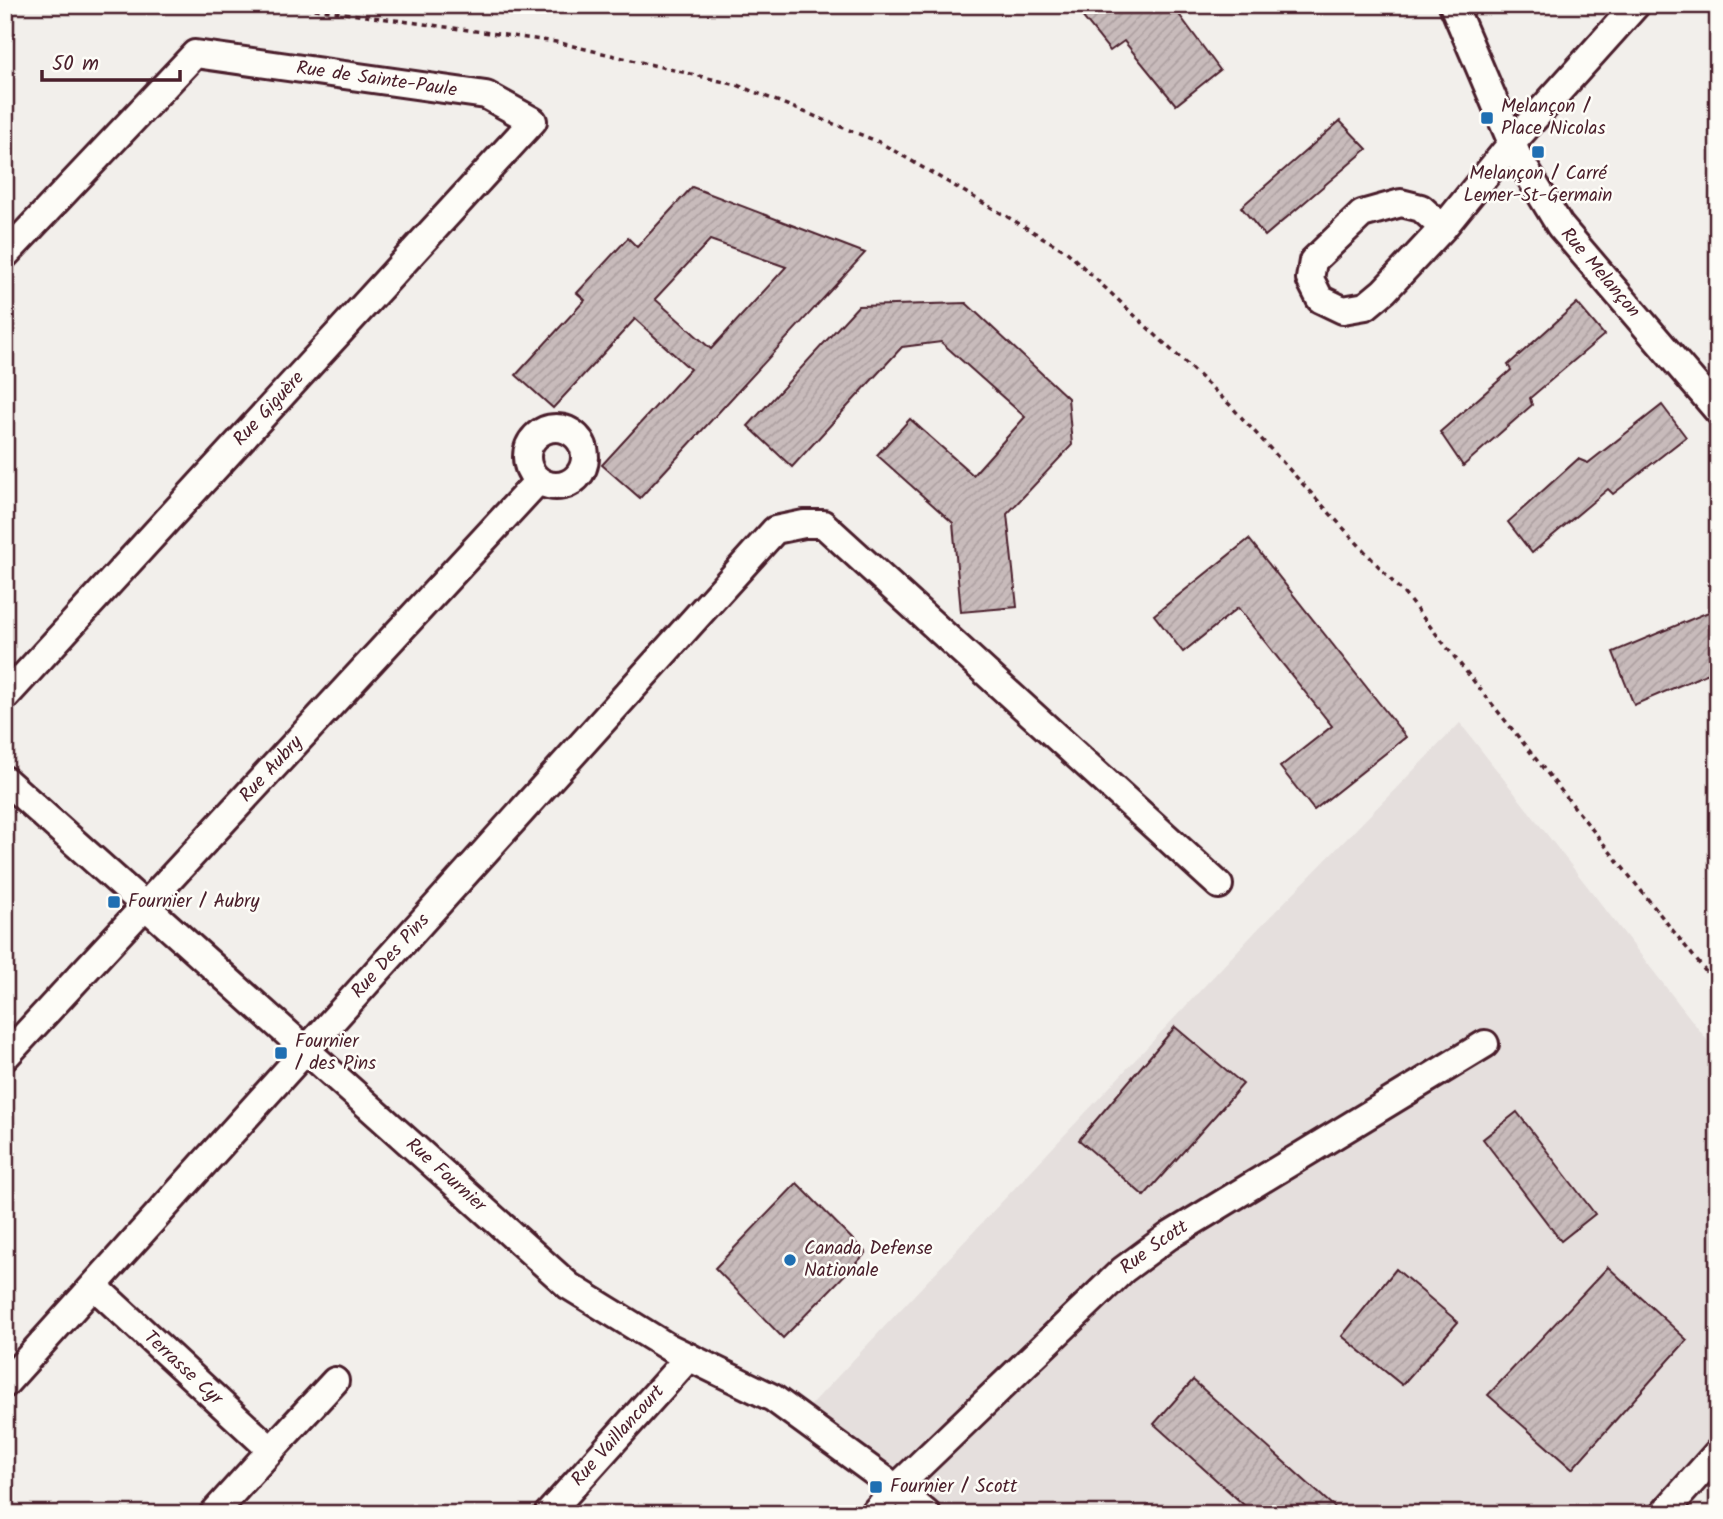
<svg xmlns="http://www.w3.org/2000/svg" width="1723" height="1519" font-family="Kalam,sans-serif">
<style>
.built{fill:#e5dfdd}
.building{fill:url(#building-hatch);stroke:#4a1f2b;stroke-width:2;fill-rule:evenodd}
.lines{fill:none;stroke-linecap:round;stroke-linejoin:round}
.minor-casing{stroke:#4a1f2b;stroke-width:32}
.path{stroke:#4a1f2b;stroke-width:3.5;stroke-dasharray:5 5;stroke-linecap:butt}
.minor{stroke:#fdfcf7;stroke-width:26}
.poi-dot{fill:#1f6fb2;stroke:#fdfcf7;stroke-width:2.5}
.labels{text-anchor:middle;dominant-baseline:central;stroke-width:5;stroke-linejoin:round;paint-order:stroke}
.street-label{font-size:19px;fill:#4a1f2b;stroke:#fdfcf7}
.poi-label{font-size:19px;fill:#4a1f2b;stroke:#fdfcf7;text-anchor:start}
</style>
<defs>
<pattern id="building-hatch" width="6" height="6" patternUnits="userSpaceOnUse" patternTransform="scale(1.75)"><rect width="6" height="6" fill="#c8bbbb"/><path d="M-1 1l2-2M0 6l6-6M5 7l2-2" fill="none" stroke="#ada0a1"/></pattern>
</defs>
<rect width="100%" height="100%" fill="#f2efeb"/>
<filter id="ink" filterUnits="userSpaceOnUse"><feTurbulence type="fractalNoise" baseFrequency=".0143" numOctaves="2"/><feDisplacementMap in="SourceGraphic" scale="14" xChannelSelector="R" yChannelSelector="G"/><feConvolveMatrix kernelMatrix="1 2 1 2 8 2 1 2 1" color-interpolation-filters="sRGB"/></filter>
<g filter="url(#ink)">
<path class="built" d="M1460,723L1718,1054V1435L1643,1514H945L810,1406L1258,929Z"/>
<g class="building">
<path d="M1073,5H1172L1220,70L1176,105L1124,41L1110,51Z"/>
<path d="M1340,121L1367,149L1265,236L1241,207Z"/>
<path d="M692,187L865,253L640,498L602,465L690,369L635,319L553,408L516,375L585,300L577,293L628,238L637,247ZM710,240L786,267L711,349L655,299Z"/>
<path d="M966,303L1068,398L1072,445L1007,514L1017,607L961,612L953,523L877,455L910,419L973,475L1025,417L941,342L902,347L792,467L748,426L858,306Z"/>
<path d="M1577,303L1604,335L1530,398L1532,405L1463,466L1440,432L1511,370L1508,365Z"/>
<path d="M1662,405L1686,437L1613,494L1608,489L1532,553L1508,522L1578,459L1588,463Z"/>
<path d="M1249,539L1406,737L1314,810L1280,767L1332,726L1238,608L1183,652L1154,615Z"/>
<path d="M1718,608V669L1634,705L1613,652Z"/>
<path d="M1175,1027L1243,1084L1144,1196L1079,1140Z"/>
<path d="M1517,1112L1595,1214L1561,1241L1483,1139Z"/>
<path d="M797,1183L866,1253L783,1338L715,1268Z"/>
<path d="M1608,1267L1687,1340L1572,1469L1488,1395Z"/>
<path d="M1396,1269L1458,1322L1402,1385L1342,1336Z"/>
<path d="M1193,1380L1342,1514H1254L1154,1424Z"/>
</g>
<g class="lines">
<g class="minor-casing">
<g id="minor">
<path id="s1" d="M1453,5L1518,157L1560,226L1718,411"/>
<path d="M1443,228L1421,208L1401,203L1362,214L1313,261L1310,279L1320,299L1343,310L1366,306L1384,291L1443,228L1512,143L1636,5"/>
<path id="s2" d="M5,255L195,54L486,95L533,121L5,697"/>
<circle cx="556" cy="457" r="29"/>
<path id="s3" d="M5,780L569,1286L668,1347L773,1398L896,1488L927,1514"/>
<path id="s4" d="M5,1057L538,481"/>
<path id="s5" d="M94,1286L271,1450L335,1381"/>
<path id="s6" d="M5,1384L775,530L804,524H823L1219,885"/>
<path d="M213,1514L271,1450"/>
<path id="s7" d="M548,1514L689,1357"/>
<path id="s8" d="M873,1514L896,1488L1123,1270L1169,1236L1485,1044"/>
<path d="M1663,1514L1718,1452"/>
</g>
</g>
<path class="path" d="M285,5L556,42L737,85L879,142L1066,251L1230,405L1405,595L1718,987"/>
<use href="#minor" class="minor"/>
</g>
</g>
<g class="poi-dot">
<rect x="1480" y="111" width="14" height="14" rx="3.5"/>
<rect x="1531" y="145" width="14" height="14" rx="3.5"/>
<rect x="107" y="895" width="14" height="14" rx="3.5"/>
<rect x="274" y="1046" width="14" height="14" rx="3.5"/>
<circle cx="790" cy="1260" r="7"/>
<rect x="869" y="1480" width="14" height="14" rx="3.5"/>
</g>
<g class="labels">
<g class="street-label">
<text stroke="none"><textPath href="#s2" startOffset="460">Rue de Sainte-Paule</textPath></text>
<text stroke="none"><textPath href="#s1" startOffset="308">Rue Melançon</textPath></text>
<text transform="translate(269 409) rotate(-47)">Rue Giguère</text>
<text stroke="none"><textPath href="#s4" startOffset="392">Rue Aubry</textPath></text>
<text stroke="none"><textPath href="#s6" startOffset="576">Rue Des Pins</textPath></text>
<text stroke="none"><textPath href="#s3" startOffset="592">Rue Fournier</textPath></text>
<text stroke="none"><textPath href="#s8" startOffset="388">Rue Scott</textPath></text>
<text stroke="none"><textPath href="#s5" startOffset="121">Terrasse Cyr</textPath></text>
<text stroke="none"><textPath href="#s7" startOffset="105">Rue Vaillancourt</textPath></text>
</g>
<g class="poi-label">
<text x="1501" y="107">Melançon /<tspan x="1501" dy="22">Place Nicolas</tspan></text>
<text x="1538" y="174" text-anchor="middle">Melançon / Carré<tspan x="1538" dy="22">Lemer-St-Germain</tspan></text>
<text x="128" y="902">Fournier / Aubry</text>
<text x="295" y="1042">Fournier<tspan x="295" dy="22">/ des Pins</tspan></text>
<text x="804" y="1249">Canada Defense<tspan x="804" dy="22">Nationale</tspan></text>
<text x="890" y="1487">Fournier / Scott</text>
</g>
</g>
<rect width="1723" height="1519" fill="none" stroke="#fdfcf7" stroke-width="28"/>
<rect x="14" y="14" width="1695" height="1491" fill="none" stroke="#4a1f2b" stroke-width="2.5" filter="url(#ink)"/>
<path d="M42 70v10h138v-10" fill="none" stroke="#4a1f2b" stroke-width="3.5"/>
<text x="52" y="70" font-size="21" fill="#4a1f2b" stroke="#fdfcf7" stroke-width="5" paint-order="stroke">50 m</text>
</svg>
